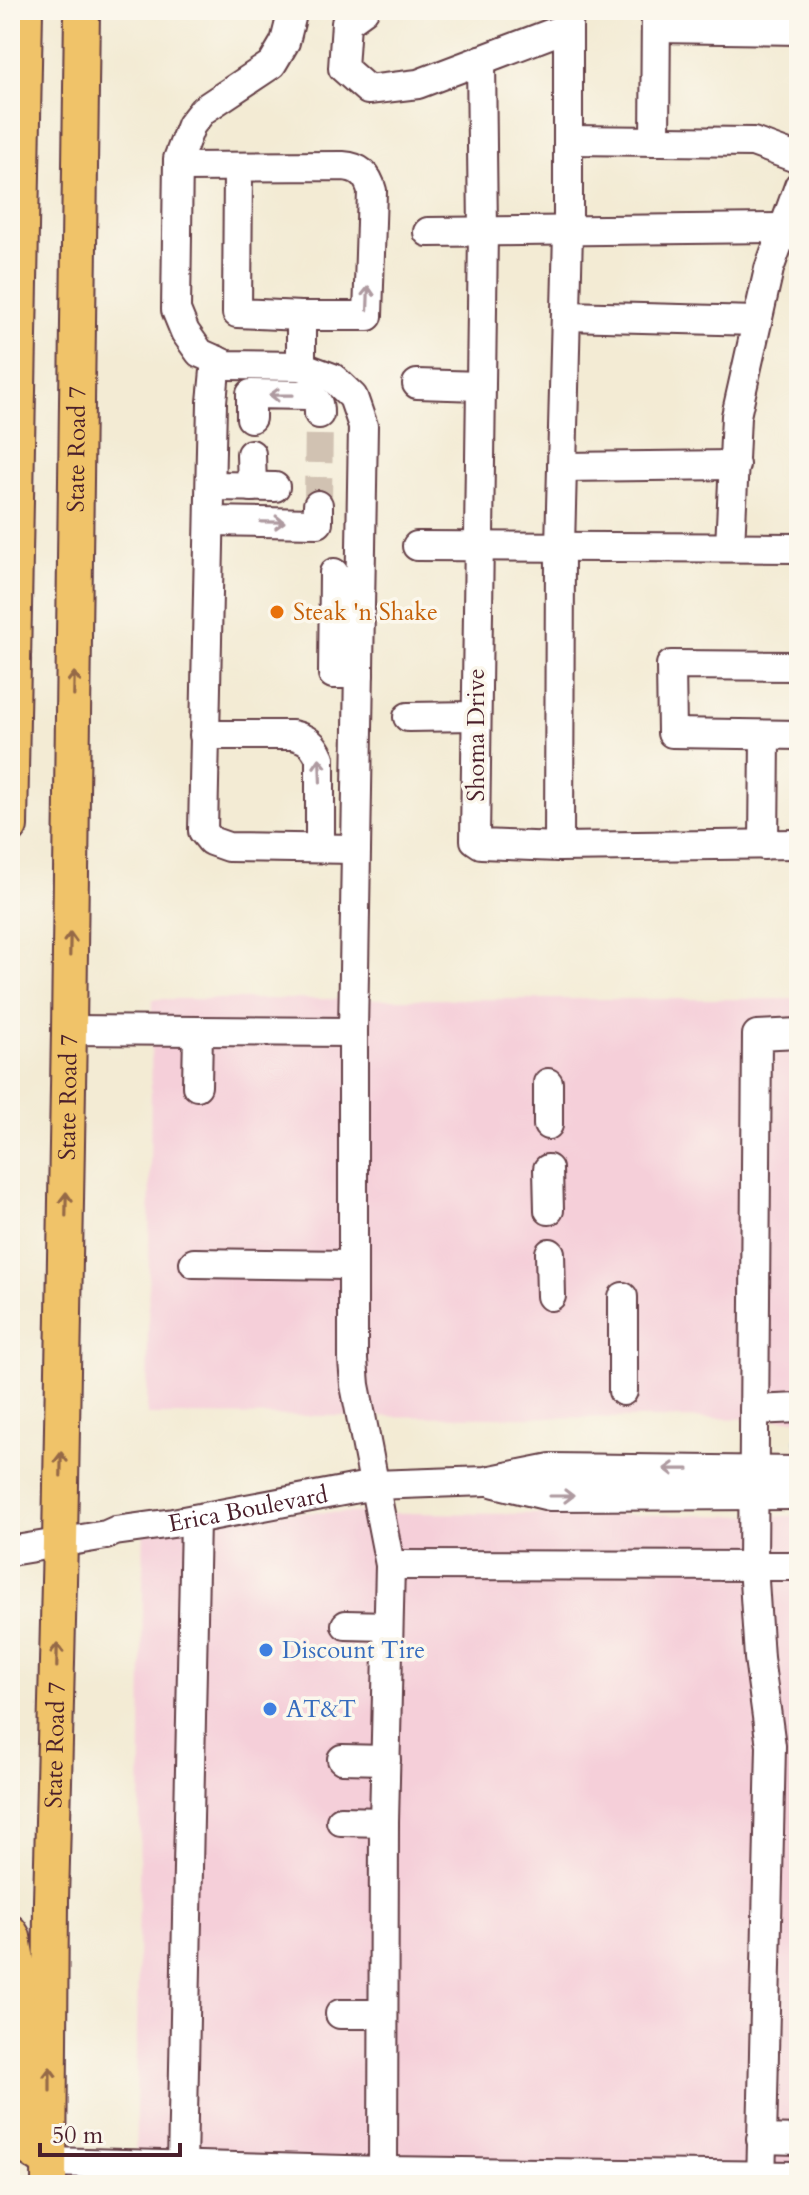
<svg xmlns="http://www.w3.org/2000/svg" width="809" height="2195" font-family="Cardo,serif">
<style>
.built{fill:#f5cfd9}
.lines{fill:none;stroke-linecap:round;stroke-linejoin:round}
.stream{stroke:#7cafe9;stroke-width:6}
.minor-tunnel{stroke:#d1c2b2;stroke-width:28;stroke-dasharray:28 14;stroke-linecap:butt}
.minor-casing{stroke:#633e44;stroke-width:32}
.major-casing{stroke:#633e44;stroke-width:38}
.minor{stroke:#fff;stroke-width:28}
.major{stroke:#f0c369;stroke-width:34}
.oneway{stroke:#ae9aa0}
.oneway2{stroke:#956947}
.food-dot{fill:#e8710a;stroke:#fbf7ec;stroke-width:3}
.shop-dot{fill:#3f7fe0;stroke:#fbf7ec;stroke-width:3}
.labels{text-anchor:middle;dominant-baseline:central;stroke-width:7;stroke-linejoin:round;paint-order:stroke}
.street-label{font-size:24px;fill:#4a1f2b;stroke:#fbf7ec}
.food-label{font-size:24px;fill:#c56008;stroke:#fbf7ec;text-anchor:start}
.shop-label{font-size:24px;fill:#366cbe;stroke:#fbf7ec;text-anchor:start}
</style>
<rect width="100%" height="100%" fill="#fbf7ec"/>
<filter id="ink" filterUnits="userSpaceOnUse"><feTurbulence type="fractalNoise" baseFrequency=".0125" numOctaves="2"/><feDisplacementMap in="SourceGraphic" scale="16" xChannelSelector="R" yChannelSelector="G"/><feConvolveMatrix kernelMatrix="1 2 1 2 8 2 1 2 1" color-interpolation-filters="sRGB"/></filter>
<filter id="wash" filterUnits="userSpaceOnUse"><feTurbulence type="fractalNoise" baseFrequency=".006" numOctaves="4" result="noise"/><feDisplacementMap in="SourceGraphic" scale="32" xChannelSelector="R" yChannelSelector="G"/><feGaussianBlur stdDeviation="1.8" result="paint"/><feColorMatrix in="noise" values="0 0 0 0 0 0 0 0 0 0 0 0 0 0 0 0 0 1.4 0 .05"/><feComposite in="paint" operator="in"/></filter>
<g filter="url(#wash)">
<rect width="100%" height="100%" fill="#f3ebd4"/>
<g class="built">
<path d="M152,999H799V1419L147,1415Z"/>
<path d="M144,1511L799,1516V2185H135Z"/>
</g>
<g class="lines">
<path class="stream" d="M798,1441H799"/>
</g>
</g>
<g filter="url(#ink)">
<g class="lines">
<path class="minor-tunnel" d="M318,505L319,414"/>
<g class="minor-casing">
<g id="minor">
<path d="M293,10L285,42L272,64L203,110L191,125L178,159L176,310L185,332L200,353L227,365L301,366L333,378L353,397L363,426L353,1032V1360L355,1385L390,1565L384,1822L383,2171"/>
<path d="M364,10L346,23L343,68L368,90L418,84L568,27"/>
<path d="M569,10L568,27V232L560,546L559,847L799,844"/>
<path d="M656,28L799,30"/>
<path d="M481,60L483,232L475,840L481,844L559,847"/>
<path d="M569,140L753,142L799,159"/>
<path d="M655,141L656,10"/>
<path d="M178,167L343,166C359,167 368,175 372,191L368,316H301V366"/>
<path d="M238,167L237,313L301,316"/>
<path d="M428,232L784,228L799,233"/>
<path d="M566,316L757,321"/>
<path d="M216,360L212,402L203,831L211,841L228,847L356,849"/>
<path d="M417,384L480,386"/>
<path d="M251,418V394L309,395C319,400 319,405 319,414"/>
<path d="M251,454L252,487"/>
<path d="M562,467L735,465"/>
<path d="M211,486L275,487"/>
<path d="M210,521L318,523V505"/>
<path d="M417,546L799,548"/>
<path d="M730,547L736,416L769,269L799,186"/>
<path d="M334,573L333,674H359"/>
<path d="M799,666L671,665L672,733L799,735"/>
<path d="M408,717L476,716"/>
<path d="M204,735H292C307,738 314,744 320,758V848"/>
<path d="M764,845L765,735"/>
<path d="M69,1030L353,1032"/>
<path d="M548,1083V1125"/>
<path d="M197,1086L198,1031"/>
<path d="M548,1169L549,1210"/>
<path d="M550,1253L551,1296"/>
<path d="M194,1263L352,1265"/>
<path d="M623,1391V1297"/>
<path d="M754,1410L799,1408"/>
<path d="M495,1483L549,1496L799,1495"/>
<path id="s1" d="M10,1551L106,1535L115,1531L173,1523L374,1485L486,1481L551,1468L799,1471"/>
<path d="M390,1565L799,1566"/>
<path d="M346,1625L388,1626"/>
<path d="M342,1759L386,1760"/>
<path d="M341,1821L384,1822"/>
<path d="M340,2014H383"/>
<path d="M761,2139L799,2140"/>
<path d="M49,2162L383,2171L799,2176"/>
<path d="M182,2167L195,1519"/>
<path d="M761,2185L771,1746L759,1658L753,1565L757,1035L799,1033"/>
</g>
</g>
<g class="major-casing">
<g id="major">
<path d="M10,826L25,10"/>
<path d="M10,1932L13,1937L18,1967L16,2120L24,2145L49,2162"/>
<path id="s2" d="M49,2185L51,1901L60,1542L69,1030L82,10"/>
</g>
</g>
<use href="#minor" class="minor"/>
<use href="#major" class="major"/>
</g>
<defs><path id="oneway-shaft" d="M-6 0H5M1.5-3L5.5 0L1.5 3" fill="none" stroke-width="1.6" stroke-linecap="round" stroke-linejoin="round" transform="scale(2)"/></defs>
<g class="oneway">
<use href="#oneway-shaft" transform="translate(368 298) rotate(-88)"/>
<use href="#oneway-shaft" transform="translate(281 395) rotate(-179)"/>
<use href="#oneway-shaft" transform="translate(273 522) rotate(1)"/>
<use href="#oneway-shaft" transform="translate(320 770) rotate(-92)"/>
<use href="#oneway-shaft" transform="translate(676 1469) rotate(-179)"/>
<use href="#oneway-shaft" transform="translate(562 1496)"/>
</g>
<g class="oneway2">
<use href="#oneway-shaft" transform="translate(74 684) rotate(-89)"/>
<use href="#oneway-shaft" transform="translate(70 944) rotate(-89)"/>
<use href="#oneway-shaft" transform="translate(66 1204) rotate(-89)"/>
<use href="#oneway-shaft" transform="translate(61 1464) rotate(-89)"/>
<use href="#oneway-shaft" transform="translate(57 1655) rotate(-89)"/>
<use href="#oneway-shaft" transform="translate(50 2079) rotate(-90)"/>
</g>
</g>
<circle class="food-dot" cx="277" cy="612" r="8"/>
<g class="shop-dot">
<circle cx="266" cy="1650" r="8"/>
<circle cx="270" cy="1709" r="8"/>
</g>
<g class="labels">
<g class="street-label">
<text stroke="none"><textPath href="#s2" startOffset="1736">State Road 7</textPath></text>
<text transform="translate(476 735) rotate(-90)">Shoma Drive</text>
<text stroke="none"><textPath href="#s2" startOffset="1088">State Road 7</textPath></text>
<text stroke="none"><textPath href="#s1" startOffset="242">Erica Boulevard</textPath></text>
<text stroke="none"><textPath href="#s2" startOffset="440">State Road 7</textPath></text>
</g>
<g class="food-label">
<text x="293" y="612">Steak 'n Shake</text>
</g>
<g class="shop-label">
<text x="282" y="1650">Discount Tire</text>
<text x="286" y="1709">AT&amp;T</text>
</g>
</g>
<rect width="809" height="2195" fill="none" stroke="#fbf7ec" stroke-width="40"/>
<path d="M40 2143v12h140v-12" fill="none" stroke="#4a1f2b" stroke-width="4"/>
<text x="52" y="2143" font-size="24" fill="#4a1f2b" stroke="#fbf7ec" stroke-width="6" paint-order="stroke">50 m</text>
</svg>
